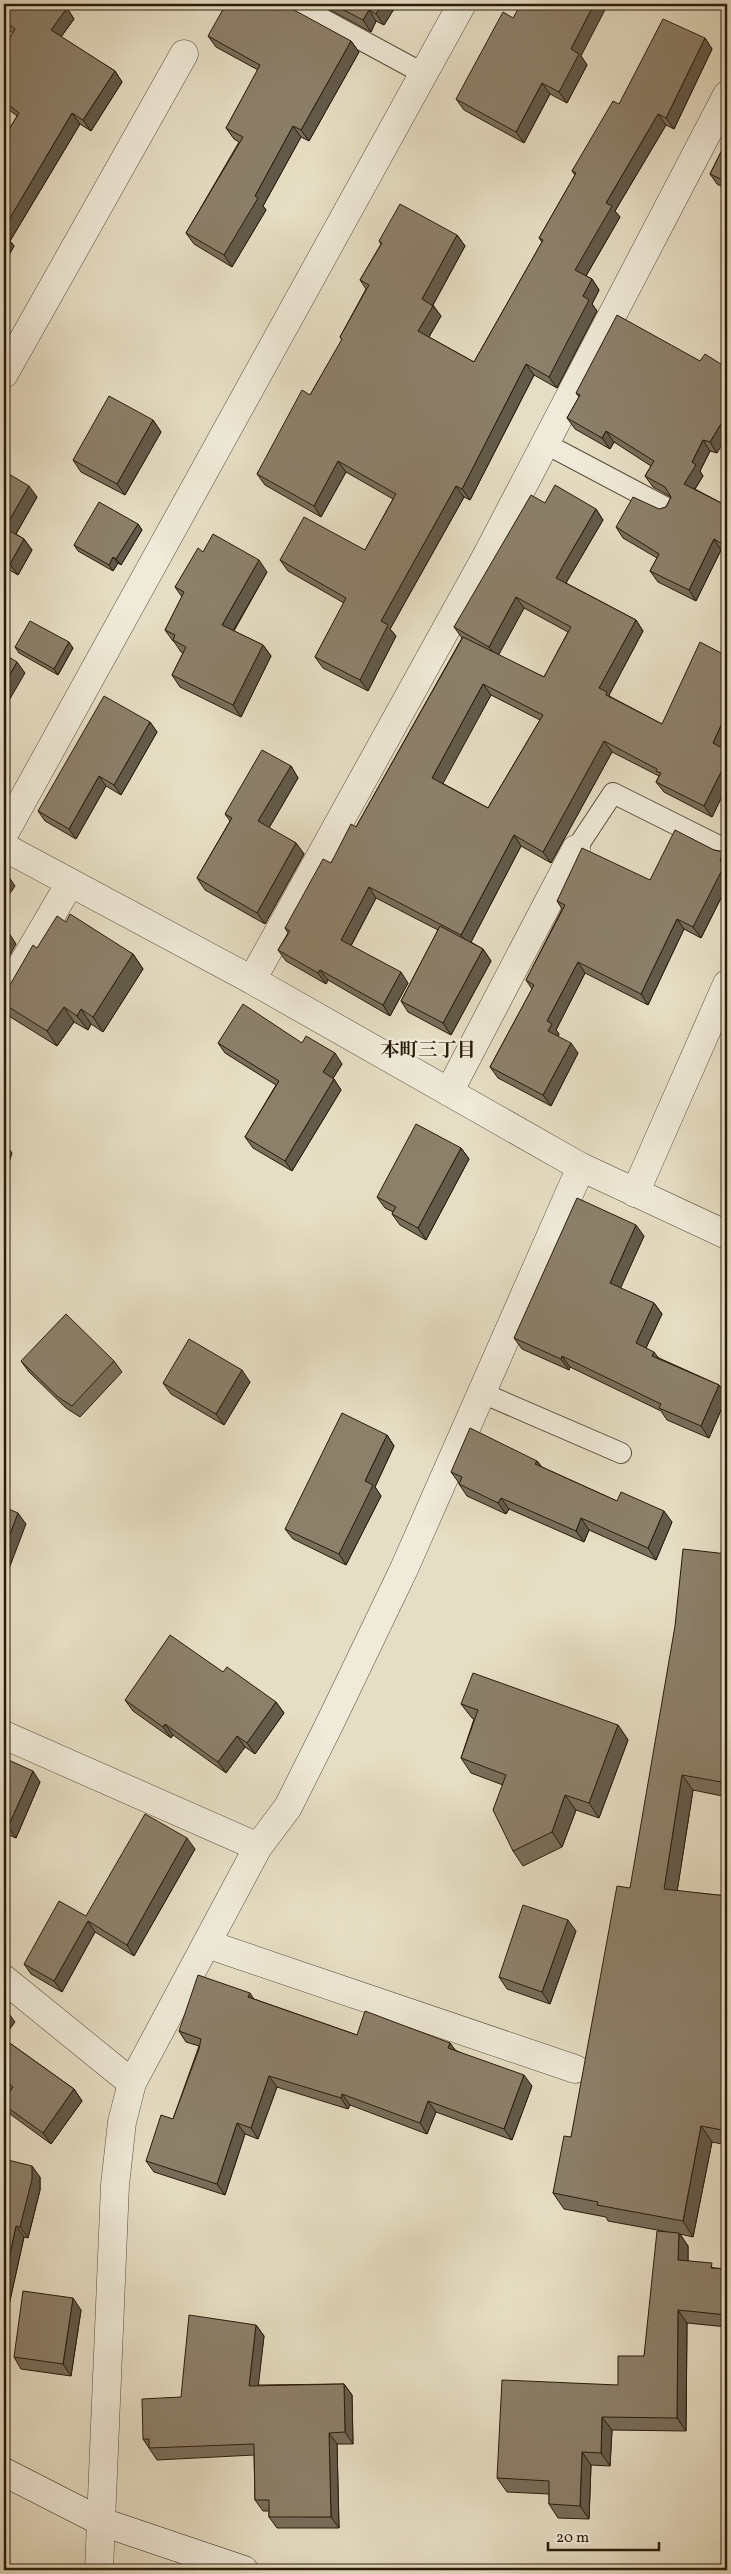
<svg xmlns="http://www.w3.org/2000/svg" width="731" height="2574" font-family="Vollkorn,'Noto Serif JP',serif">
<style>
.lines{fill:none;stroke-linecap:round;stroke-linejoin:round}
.lane-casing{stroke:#594c38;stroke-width:22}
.street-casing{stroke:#594c38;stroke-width:29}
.secondary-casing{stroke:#2a1b0a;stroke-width:29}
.lane{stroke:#efead9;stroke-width:20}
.street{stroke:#efead9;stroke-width:28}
.secondary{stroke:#efead9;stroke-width:28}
.wall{fill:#786e5c;stroke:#2a1b0a;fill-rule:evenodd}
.shaded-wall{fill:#625a4b;stroke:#2a1b0a}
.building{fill:#8c806b;stroke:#2a1b0a;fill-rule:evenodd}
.labels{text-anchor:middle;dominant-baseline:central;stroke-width:5;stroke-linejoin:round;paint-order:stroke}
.neighbourhood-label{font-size:19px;font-weight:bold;fill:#2a1b0a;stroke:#efead9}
</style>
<rect width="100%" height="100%" fill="#e6dec4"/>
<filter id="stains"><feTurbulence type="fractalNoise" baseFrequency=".004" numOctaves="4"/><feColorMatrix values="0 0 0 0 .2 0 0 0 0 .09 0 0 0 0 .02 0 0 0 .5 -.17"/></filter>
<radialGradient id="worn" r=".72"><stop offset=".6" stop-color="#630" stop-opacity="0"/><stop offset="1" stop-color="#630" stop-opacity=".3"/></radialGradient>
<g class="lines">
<g class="lane-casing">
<g id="lane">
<path d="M295,4L424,74"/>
<path d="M546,444L667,508"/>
<path d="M576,849L613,793L727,850"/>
<path d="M480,1392L621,1453"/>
</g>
</g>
<g class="street-casing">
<g id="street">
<path d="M4,374L184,54"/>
<path d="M4,834L462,4"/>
<path d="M4,847L252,980L581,1167L727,1235"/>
<path d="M252,980L487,555L727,95"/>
<path d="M4,996L70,883"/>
<path d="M449,1092L576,849"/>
<path d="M635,1193L727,984"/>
<path d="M4,1735L258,1847"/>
<path d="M207,1944L575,2069"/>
<path d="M4,1979L132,2083"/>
<path d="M99,2570L115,2185L122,2122L132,2083L258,1847L288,1807L330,1723L404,1569L581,1167"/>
</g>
</g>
<g class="secondary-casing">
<path id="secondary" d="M4,2472L102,2522L244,2570"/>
</g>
<use href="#lane" class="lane"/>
<use href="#street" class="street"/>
<use href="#secondary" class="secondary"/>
</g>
<g class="wall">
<path d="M4,4L67,8L74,19L61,37L115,71L122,82L91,131L80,124L10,241L14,246L4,264V138L17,116L4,106V47L13,33L4,27Z"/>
<path d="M319,4H397L384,25L376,21L371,32Z"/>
<path d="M621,4H632L630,8Z"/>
<path d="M208,36L351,41L359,52L309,141L301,137L263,206L266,210L232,267L194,244L186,233L239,142L234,139L226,128L258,70L216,47Z"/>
<path d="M705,38L712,49L674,129L666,125L615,211L620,217L586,276L592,279L599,290L592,304L597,311L557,388L534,375L470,500L464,497L390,629L396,636L368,691L323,668L315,657L344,603L288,571L280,560L365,550L393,499L346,472L321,517L265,485L257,474L310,395L342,340L340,337L366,289L360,280L381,244L379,241L457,235L465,246L433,305L441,316L429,337L474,362L542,242L539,238L575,175L572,171L619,104Z"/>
<path d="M581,56L587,65L567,103L550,94L524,143L464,110L456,99Z"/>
<path d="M727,140V189L717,184L710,174Z"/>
<path d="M700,361L717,453L710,451L700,471L703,476L695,489L727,506V554L721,550L696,601L658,582L650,571L657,558L623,538L616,527L666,507L671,497L653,487L645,476L651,466L614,442L610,449L575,429L567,418L579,397L576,393Z"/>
<path d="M153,420L161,432L125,495L81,472L73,460Z"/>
<path d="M4,471L37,497L16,534L24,539L32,550L18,575L4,567Z"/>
<path d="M545,503L596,509L603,520L566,583L636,620L643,631L609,695L611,697L662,724L723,654L727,645V739L723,748L727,751V786L712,817L664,792L656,782L659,776L612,752L551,863L521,846L471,942L483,949L491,961L451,1035L408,1012L401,1001L438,930L376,898L351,946L408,983L390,1016L328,980L326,984L286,961L278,950L288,933L285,928L356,827L462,638L454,627ZM524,608L568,632L544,677L498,655ZM491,695L540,720L488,808L442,783Z"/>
<path d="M138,524L142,530L121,565L118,563L113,571L78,551L74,545Z"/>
<path d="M203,552L267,572L234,631L263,645L271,656L241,717L180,687L172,675L183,653L181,652L175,643L173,641L165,630L182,597L175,587Z"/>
<path d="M15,647L73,648L58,675L19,653Z"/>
<path d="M150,722L157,732L121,795L106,786L76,839L45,821L38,811Z"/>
<path d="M291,766L298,778L269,828L296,843L304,854L265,924L205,890L197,878L230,821L225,814Z"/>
<path d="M714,850L724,852L727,856V886L701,938L684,929L648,1005L585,973L556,1030L559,1034L558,1036L578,1053L551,1106L498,1078L490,1067L532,989L526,980L562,909L557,901L650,880Z"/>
<path d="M66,922L133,954L143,969L103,1032L91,1024L88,1030L74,1022L57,1046L4,1013V992L7,990L37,948Z"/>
<path d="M218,1043H302L342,1064L333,1078L341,1090L292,1171L253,1148L245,1137L276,1085L225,1053Z"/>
<path d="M461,1148L469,1159L426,1240L400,1225L392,1214L393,1212L385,1208L377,1197Z"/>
<path d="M644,1236L620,1288L654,1303L662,1314L646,1348L659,1358L719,1385L727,1396L709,1438L667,1420L661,1411L570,1367L569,1370L522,1349L514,1338Z"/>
<path d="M21,1361H114L122,1372L80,1417L66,1408L29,1372Z"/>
<path d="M250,1382L224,1425L171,1394L163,1383Z"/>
<path d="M387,1435L394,1446L375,1487L381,1496L346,1565L293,1539L285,1529Z"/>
<path d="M537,1461L542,1467L617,1501L672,1522L656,1560L589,1530L584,1542L509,1509L506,1514L467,1496L459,1484V1483L451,1472Z"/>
<path d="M727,1554V1797L693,1790L677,1891L727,1896V2145L712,2142L693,2237L680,2234L688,2246V2261L715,2268L727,2269V2327L687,2323L686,2431L612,2430L610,2466L591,2465L589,2519L558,2518L549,2504V2494L507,2492L497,2478L618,2385L644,2356L668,2232L608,2221L606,2217L564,2209L553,2193L571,2137L630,1888Z"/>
<path d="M223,1672L276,1702L284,1713L255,1754L245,1747L226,1773L173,1735L171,1738L133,1711L125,1700Z"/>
<path d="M461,1704L618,1725L628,1740L599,1818L576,1810L562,1847L523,1866L513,1851L503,1785L471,1773L461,1758L474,1719L472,1718Z"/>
<path d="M4,1758L40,1782L16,1838L4,1833Z"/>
<path d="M195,1849L134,1956L95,1932L62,1992L31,1974L24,1964L86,1916Z"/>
<path d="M576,1931L550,2004L507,1989L499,1977Z"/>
<path d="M254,1999L357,2035L450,2043L455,2050L532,2086L512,2140L436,2112L427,2134L350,2105L348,2109L277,2087L258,2139L245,2134L225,2195L154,2172L146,2161L173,2119L199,2046L186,2042L179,2031Z"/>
<path d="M4,2039L74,2089L82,2101L51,2144L10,2114L4,2106V2100L11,2090L4,2085Z"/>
<path d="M4,2159L40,2177V2190L28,2238L24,2237L5,2323H4Z"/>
<path d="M81,2310L71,2376L21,2369L14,2357Z"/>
<path d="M256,2325L264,2336L258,2385L344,2384L352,2395L353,2444H337L339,2528H277L269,2517V2511H263L255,2500L254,2455L157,2460L143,2439L181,2397Z"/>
</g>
<g class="shaded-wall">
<path d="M382,4H397L384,25L376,14Z"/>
<path d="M594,4H608L581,56L587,65L567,103L559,92L571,49Z"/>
<path d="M627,4H632L630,8Z"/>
<path d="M67,8L74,19L58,41L51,30Z"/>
<path d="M369,10L376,21L371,32L363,20Z"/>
<path d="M705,38L712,49L674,129L666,118Z"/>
<path d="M351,41L359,52L309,141L301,130Z"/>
<path d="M115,71L122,82L91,131L83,120Z"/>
<path d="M542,83L550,94L524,143L516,132Z"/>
<path d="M72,113L80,124L10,241L14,246L4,264V228Z"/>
<path d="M658,114L666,125L615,211L620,217L583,281L575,270L606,203Z"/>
<path d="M293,126L301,137L263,206L266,210L232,267L224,255L255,196Z"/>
<path d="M457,235L465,246L430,310L422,299Z"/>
<path d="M592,279L599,290L592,304L597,311L557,388L549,377L583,296Z"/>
<path d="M433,306L441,316L426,342L418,331Z"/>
<path d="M526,364L534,375L470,500L462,489Z"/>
<path d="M727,414V437L717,453L710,442Z"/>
<path d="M153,420L161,432L125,495L117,484Z"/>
<path d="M606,431L614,442L610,449L602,438Z"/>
<path d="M703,440L710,451L700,471L703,476L691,495L684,484L692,462Z"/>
<path d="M338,461L346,472L321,517L314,506Z"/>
<path d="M29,486L37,497L13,539L5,528Z"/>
<path d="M456,486L464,497L390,629L396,636L368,691L360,680L381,621Z"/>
<path d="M596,509L603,520L563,588L556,578Z"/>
<path d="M138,524L142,530L121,565L116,559Z"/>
<path d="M24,539L32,550L18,575L10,564Z"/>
<path d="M714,539L721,550L696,601L689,590Z"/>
<path d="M113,557L118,563L113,571L109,565Z"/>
<path d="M259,560L267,572L230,636L222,625Z"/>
<path d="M516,597L524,608L497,658L489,647Z"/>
<path d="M636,620L643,631L609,695L615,703L599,688Z"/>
<path d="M69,642L73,648L58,675L54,669Z"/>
<path d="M263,645L271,656L241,717L233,705Z"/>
<path d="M17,662L25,673L4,709V685Z"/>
<path d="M483,684L491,695L440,789L432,778Z"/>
<path d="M727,712V739L720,754L713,743Z"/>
<path d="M150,722L157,732L121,795L114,785Z"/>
<path d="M604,741L612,752L551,863L543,852Z"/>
<path d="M727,760V786L712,817L704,806Z"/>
<path d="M291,766L298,778L266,833L258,821Z"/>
<path d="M99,776L106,786L76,839L69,829Z"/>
<path d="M514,835L521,846L469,946L461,935Z"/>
<path d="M296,843L304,854L265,924L257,913Z"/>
<path d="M724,852L727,856V886L701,938L693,927L720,861Z"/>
<path d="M7,874L15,886L4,902V880Z"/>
<path d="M369,887L376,898L348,951L341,940Z"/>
<path d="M677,919L684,929L648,1005L641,994Z"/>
<path d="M9,933L16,944L4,966V941Z"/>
<path d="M483,949L491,961L451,1035L443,1023Z"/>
<path d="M133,954L143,969L103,1032L93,1017Z"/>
<path d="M578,962L585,973L556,1030L559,1034L556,1041L548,1031L547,1021Z"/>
<path d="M320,970L328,980L326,984L318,973Z"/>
<path d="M401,972L408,983L390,1016L383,1005Z"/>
<path d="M64,1007L74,1022L57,1046L47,1031Z"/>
<path d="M81,1009L91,1024L88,1030L77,1016Z"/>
<path d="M571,1043L578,1053L551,1106L543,1095Z"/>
<path d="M335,1053L342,1064L330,1083L323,1072Z"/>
<path d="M334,1079L341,1090L292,1171L285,1161Z"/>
<path d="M5,1143L12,1153L4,1179V1148Z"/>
<path d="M461,1148L469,1159L426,1240L418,1228Z"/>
<path d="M636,1225L644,1236L618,1294L610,1283Z"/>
<path d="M654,1303L662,1314L643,1354L636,1343Z"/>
<path d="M654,1352L662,1363L652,1356Z"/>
<path d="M562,1356L570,1367L569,1370L561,1359Z"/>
<path d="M242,1370L250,1382L224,1425L216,1414Z"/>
<path d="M719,1385L727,1396L709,1438L701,1426Z"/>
<path d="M387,1435L394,1446L375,1487L381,1496L346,1565L339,1554L365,1481Z"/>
<path d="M537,1461L545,1472L535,1464Z"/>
<path d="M501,1498L509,1509L506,1514L498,1503Z"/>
<path d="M664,1511L672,1522L656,1560L648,1548Z"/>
<path d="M18,1513L26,1524L4,1582V1550Z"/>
<path d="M581,1518L589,1530L584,1542L576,1531Z"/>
<path d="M276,1702L284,1713L255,1754L247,1743Z"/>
<path d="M165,1724L173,1735L171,1738L163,1727Z"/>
<path d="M618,1725L628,1740L599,1818L589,1803Z"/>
<path d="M237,1736L245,1747L226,1773L218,1762Z"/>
<path d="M33,1771L40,1782L16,1838L8,1827Z"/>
<path d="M682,1775L693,1790L675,1905L664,1889Z"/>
<path d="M565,1795L576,1810L562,1847L552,1832Z"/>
<path d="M187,1838L195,1849L134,1956L127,1945Z"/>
<path d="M568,1920L576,1931L550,2004L542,1992Z"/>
<path d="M88,1921L95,1932L62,1992L54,1981Z"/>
<path d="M250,1993L257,2004L248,1997Z"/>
<path d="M7,2011L15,2022L4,2037V2015Z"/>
<path d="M450,2043L458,2054L448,2048Z"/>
<path d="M524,2075L532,2086L512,2140L504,2129Z"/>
<path d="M269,2076L277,2087L258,2139L251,2128Z"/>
<path d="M74,2089L82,2101L51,2144L43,2133Z"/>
<path d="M342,2094L350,2105L348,2109L341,2098Z"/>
<path d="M428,2101L436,2112L427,2134L420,2123Z"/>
<path d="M727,2103V2137L722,2130Z"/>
<path d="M237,2123L245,2134L225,2195L217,2184Z"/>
<path d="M701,2126L712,2142L693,2237L683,2221Z"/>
<path d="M32,2166L40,2177V2190L28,2238L20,2227Z"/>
<path d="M16,2226L24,2237L5,2323L4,2321V2282Z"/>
<path d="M679,2233L688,2246V2273L678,2260Z"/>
<path d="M73,2298L81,2310L71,2376L63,2364Z"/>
<path d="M678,2310L687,2323L686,2431L677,2418Z"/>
<path d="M256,2325L264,2336L257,2397L249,2386Z"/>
<path d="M344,2384L352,2395L353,2444L345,2432Z"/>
<path d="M602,2417L612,2430L610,2466L601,2453Z"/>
<path d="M329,2433L337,2444L339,2528L331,2517Z"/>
<path d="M582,2452L591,2465L589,2519L580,2506Z"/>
</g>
<g class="building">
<path d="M4,4H60L67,8L51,30L115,71L83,120L72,113L4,228V138L19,113L4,101V47L15,29L4,21Z"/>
<path d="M226,4H283L351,41L301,130L293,126L255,196L258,198L224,255L186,233L243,137L226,128L260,65L208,36Z"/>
<path d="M332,4H382L376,14L369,10L363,20Z"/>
<path d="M521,4H594L571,49L579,54L559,92L542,83L516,132L456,99L503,12L513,18Z"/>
<path d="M663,19L705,38L666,118L658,114L606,203L612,206L575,270L592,279L583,296L589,300L549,377L526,364L462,489L456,486L381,621L388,625L360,680L315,657L346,598L280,560L304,517L365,550L396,494L338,461L314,506L257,474L302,390L310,395L342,339L340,337L369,285L360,280L382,243L379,241L400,204L457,235L422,299L433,306L418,331L474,362L543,240L539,238L576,173L572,171L613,101L619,104Z"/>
<path d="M727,140V182L710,174Z"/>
<path d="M4,234L6,235L4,240Z"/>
<path d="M617,315L700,361L705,354L727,368V414L710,442L703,440L692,462L696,465L684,484L727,506V547L714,539L689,590L650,571L659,554L616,527L633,497L659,509L666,507L671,497L665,487L645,476L654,461L606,431L602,438L567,418L580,395L576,393Z"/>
<path d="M109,396L153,420L117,484L73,460Z"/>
<path d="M4,471L29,486L5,528L24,539L10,564L4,560Z"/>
<path d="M555,485L596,509L556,578L636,620L599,688L607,692L606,695L662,724L700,642L723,654L727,645V712L713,743L727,751V760L704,806L656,782L661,773L656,771L657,769L604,741L543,852L514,835L461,935L369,887L341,940L401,972L383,1005L320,970L318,973L278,950L290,931L285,928L323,859L331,863L351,824L356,827L463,637L544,677L571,627L516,597L489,647L454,627L531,495L545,503ZM483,684L543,715L488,808L432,778Z"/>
<path d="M99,502L138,524L116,559L113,557L109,565L74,545Z"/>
<path d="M213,534L259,560L222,625L263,645L233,705L172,675L186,647L173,640L175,635L165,630L184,592L175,587L198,548L203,552Z"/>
<path d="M30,621L69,642L54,669L15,647Z"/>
<path d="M4,654L17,662L4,685Z"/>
<path d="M104,696L150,722L114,785L99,776L69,829L38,811Z"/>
<path d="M262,750L291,766L258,821L296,843L257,913L197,878L232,818L225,814Z"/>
<path d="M675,830L714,850L724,852L720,861L725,864L693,927L677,919L641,994L578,962L547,1021L552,1024L548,1031L571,1043L543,1095L490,1067L534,985L526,980L565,905L557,901L582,848L650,880Z"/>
<path d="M4,872L7,874L4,880Z"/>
<path d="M70,914L133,954L93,1017L81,1009L77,1016L64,1007L47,1031L4,1004V992L7,990L33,945L37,948L57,916L66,922Z"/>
<path d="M440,926L483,949L443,1023L401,1001Z"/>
<path d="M4,929L9,933L4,941Z"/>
<path d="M243,1004L302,1043L306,1036L335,1053L323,1072L334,1079L285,1161L245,1137L279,1081L218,1043Z"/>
<path d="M416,1124L461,1148L418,1228L392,1214L396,1207L377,1197Z"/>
<path d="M577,1198L636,1225L610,1283L654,1303L636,1343L654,1352L652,1356L719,1385L701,1426L659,1408L661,1404L562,1356L561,1359L514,1338Z"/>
<path d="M66,1314L114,1361L72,1406L58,1397L21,1361Z"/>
<path d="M189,1339L242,1370L216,1414L163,1383Z"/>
<path d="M342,1413L387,1435L365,1481L373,1485L339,1554L285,1529Z"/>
<path d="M470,1428L537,1461L535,1464L617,1501L621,1492L664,1511L648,1548L581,1518L576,1531L501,1498L498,1503L459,1484L462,1477L451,1472Z"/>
<path d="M4,1507L18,1513L4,1550Z"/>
<path d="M683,1549L727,1554V1783L682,1775L664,1889L727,1896V2103L722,2130L701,2126L683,2221L597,2205L598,2202L553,2193L564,2136L571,2137L617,1886L630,1888L675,1626Z"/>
<path d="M170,1635L223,1672L227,1667L276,1702L247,1743L237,1736L218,1762L165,1724L163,1727L125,1700Z"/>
<path d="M473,1673L618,1725L589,1803L565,1795L552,1832L513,1851L493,1810L506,1775L461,1758L478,1710L461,1704Z"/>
<path d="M4,1758L33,1771L8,1827L4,1826Z"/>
<path d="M145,1814L187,1838L127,1945L88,1921L54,1981L24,1964L59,1901L86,1916Z"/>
<path d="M523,1905L568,1920L542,1992L499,1977Z"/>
<path d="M198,1975L250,1993L248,1997L357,2035L365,2011L450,2043L448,2048L524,2075L504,2129L428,2101L420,2123L342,2094L341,2098L269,2076L251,2128L237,2123L217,2184L146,2161L161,2115L173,2119L199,2049L201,2039L179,2031Z"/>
<path d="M4,2009L7,2011L4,2015Z"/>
<path d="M4,2039L74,2089L43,2133L4,2105V2100L13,2087L4,2080Z"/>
<path d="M4,2159L32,2166V2179L20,2227L16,2226L4,2282Z"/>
<path d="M657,2231L679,2233L678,2260L712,2263L711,2268L727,2269V2315L678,2310L677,2418L602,2417L601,2453L582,2452L580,2506L549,2504V2481L497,2478L502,2380L618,2385V2356H644Z"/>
<path d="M23,2291L73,2298L63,2364L14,2357Z"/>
<path d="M189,2315L256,2325L249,2386L344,2384L345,2432L329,2433L331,2517H269V2500H255L254,2444L149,2448V2439H143L142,2399L181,2397Z"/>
</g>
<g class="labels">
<g class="neighbourhood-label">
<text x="428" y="1051">本町三丁目</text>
</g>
</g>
<rect width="731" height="2574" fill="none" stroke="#e6dec4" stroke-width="20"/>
<rect x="5" y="5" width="721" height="2564" fill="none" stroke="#2a1b0a" stroke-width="2.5"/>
<rect x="10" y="10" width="711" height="2554" fill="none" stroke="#2a1b0a"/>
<path d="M548 2542v8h111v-8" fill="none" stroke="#2a1b0a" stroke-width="2.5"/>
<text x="556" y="2542" font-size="15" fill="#2a1b0a" stroke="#efead9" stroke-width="4" paint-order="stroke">20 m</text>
<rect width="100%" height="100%" filter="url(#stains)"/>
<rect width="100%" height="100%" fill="url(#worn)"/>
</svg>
